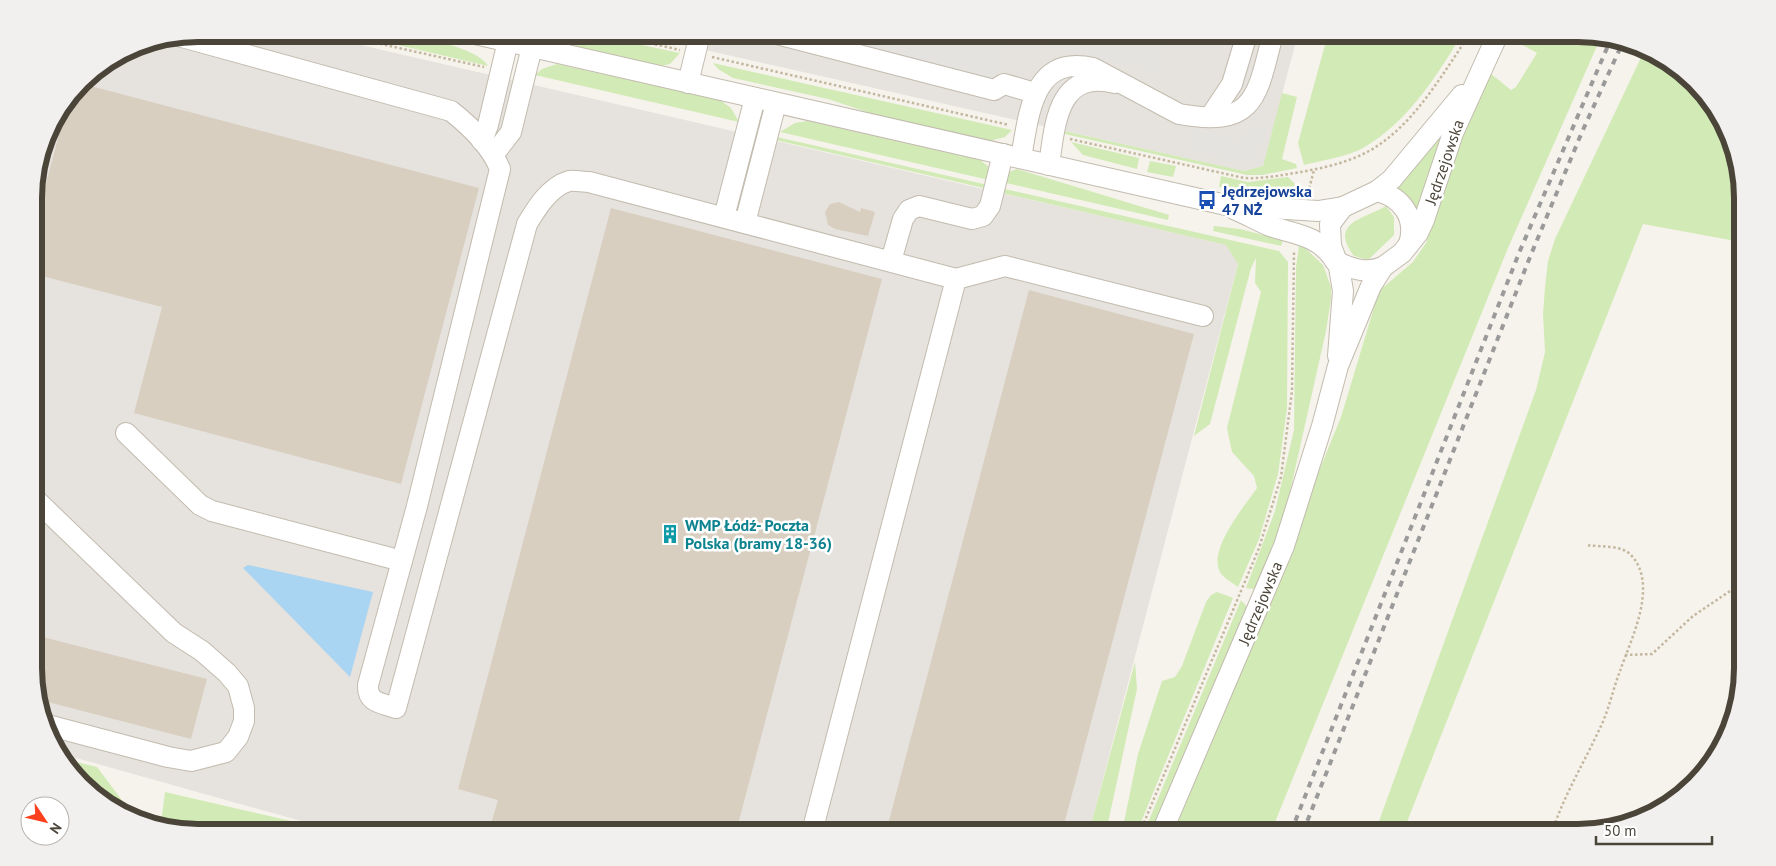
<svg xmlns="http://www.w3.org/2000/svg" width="1776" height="866" font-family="'PT Sans',sans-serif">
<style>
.industrial{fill:#e6e2dd}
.green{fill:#d2eab5}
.parking{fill:#e5e3e0}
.water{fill:#a9d4f2}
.building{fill:#d8cfc1}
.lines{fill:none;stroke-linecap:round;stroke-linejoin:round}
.minor-casing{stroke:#c2bbae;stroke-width:22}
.path{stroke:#c4b79f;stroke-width:2.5;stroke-dasharray:2.5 2.5;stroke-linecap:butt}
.minor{stroke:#fff;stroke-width:20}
.rail{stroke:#9a9a9a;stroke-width:4;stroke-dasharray:6 6;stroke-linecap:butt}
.labels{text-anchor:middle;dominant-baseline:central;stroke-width:5;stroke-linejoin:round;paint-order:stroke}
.street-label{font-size:16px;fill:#4b4439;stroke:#fff}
.transit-label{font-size:16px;font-weight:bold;fill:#164399;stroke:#fff;text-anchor:start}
.culture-label{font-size:16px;font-weight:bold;fill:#0d838f;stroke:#fff;text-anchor:start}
.rim{fill:none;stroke:#4b4439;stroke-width:6}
</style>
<rect width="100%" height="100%" fill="#f6f3ec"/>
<g class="industrial">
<path d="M199,34H313L1226,245L1238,263L1089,832H340L62,754L35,689L34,188L51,125L90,75L136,46Z"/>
<path d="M634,34H1298L1263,166L1243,171Z"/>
</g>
<g class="green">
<path d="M351,34C365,34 380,32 394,34C416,36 478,47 488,66Z"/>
<path d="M535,34H590L680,53L670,64L657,67L571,47Z"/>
<path d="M1328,34H1462C1437,76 1407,123 1363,148C1347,157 1323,160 1304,165L1298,143Z"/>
<path d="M1509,34H1577L1600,39L1508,248L1271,832H1172L1341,417L1379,291L1413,262L1426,243L1466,120L1490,73L1511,90L1516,87L1537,53L1508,37Z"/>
<path d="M1645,49L1650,51L1714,107L1741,177V242L1643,224L1403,832H1375L1536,390L1545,352L1543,314L1545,287L1548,261L1555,239Z"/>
<path d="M713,63L1012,130L1005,137L986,142L888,119L828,99L733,78L718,69Z"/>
<path d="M557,64L720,100L731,108L739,122L535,75L542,69Z"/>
<path d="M1282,93L1297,97L1282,159L1296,164L1297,168L1262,175H1247L1065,134L1064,131L1244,171L1263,166Z"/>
<path d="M807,121L980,160L989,167V180L780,132L795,123Z"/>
<path d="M1445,130L1416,220L1397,187Z"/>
<path d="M777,137L988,185V189L771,139Z"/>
<path d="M1071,142L1139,158L1137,169L1083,155Z"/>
<path d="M1150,161L1176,166L1173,177L1147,172Z"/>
<path d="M1017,169L1169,215L1168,220L1002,182L1006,173Z"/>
<path d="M1221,176L1248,182L1288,177L1296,185L1290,203L1219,187Z"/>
<path d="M1000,188L1279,251L1288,262L1287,408L1278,474L1259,539L1238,587C1233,583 1223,578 1220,572C1208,549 1244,507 1257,488L1254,476L1232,452L1227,428L1261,292L1255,283L1256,258L1251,268L1210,424L1194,436L1238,264L1226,245L998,192Z"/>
<path d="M1386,206L1394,217V235L1368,260L1354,256C1328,222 1365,219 1386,206Z"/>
<path d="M1214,226L1240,229L1283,240L1281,246L1213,231Z"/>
<path d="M1299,246L1305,248L1323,265L1331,287V299L1326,331L1285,514L1258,585L1253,589L1246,588L1275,511L1294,430L1296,267Z"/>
<path d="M1217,592L1233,598L1137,832H1122L1138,754L1162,681L1175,677L1182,666L1206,602L1211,595Z"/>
<path d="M1241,600L1247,607L1245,614L1152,832H1144Z"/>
<path d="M1135,662L1137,689L1106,832H1089Z"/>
<path d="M64,759L97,767L124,803L122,812L68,767Z"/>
<path d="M165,792L339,832H199L161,823Z"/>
</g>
<g class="parking">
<path d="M809,34H1008L995,82Z"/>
<path d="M1027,34H1169L1159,74L1025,40Z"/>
<path d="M1260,122L1268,124L1258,163L1247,160L1245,165L1185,150L1191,127L1236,139Z"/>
</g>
<path class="water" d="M248,565L373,592L350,677L250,575L243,568Z"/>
<g class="building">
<path d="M83,84L479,188L401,484L134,413L162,307L34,274V228L67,105Z"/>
<path d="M839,202L860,212L861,208L875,212L868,236L835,229L828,225L825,212L830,204Z"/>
<path d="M611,208L882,279L736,832H520L491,824L498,800L458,789Z"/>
<path d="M1029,290L1194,334L1062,832H886Z"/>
<path d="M35,635L207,679L191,739L40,700L35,689Z"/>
</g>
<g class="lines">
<g class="minor-casing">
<g id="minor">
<path d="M475,34L1226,205L1318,211L1343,207"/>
<path d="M777,34L994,90L1004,84L1035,93"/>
<path d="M182,37L451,111C470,126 491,146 500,169L417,506L368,685C367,703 381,703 396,708L527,224C536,209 549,187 569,181C574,180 583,182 589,182L956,279L812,832"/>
<path d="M688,83L700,34"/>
<path d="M1210,117L1232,84L1247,34"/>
<path d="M482,141L488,125L508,41"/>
<path d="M494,154L511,132L532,47"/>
<path d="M1021,158C1029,115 1032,54 1093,68L1179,114C1256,128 1257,96 1273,34"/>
<path d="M1049,165C1055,125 1057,69 1115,83"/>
<path d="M1377,191C1402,197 1417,218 1409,244"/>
<path d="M1234,209C1246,214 1258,221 1270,226C1294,234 1318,235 1334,259"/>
<path d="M724,217L755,98"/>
<path d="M745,223L776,103"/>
<path d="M891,261L903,219L909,210L919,206L972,219L983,216L990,206L1003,154"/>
<path d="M1335,261C1352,269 1366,274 1383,267"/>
<path d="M956,279L1005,266L1203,316"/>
<path d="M1338,356L1343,291L1339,267L1331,246L1330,224L1343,207L1377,191L1392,179L1462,95"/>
<path d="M126,433L200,505L212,511L402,561"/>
<path d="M35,499L174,633L202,651L227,673L238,686L244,708V721L238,737L226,752L191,761L168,757L51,726"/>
<path d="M1162,832L1284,546L1322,426L1338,366L1371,286L1383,267L1402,253L1418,233L1424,220L1453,133L1498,34"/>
</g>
</g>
<g class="path">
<path d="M336,34L484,67"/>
<path d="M611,34L680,50"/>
<path d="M712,57L1009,125"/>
<path d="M1070,139L1244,178C1264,179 1282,175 1301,172C1324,168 1349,162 1369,151C1414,126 1442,74 1470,34"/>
<path d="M1308,193L1314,170"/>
<path d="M1625,655L1652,654L1693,616L1742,583"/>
<path d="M1140,832L1259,548L1281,477L1292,391L1294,252"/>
<path d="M1552,832C1564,795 1584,763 1600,728C1609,710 1613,689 1620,671C1631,639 1659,585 1631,555C1622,545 1600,547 1587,545"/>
</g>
<use href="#minor" class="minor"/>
<g class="rail">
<path d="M1291,832L1519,253L1610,41"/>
<path d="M1303,832L1530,257L1582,132L1622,44"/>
</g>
</g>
<defs>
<g id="bus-bare" transform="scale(1.5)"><path d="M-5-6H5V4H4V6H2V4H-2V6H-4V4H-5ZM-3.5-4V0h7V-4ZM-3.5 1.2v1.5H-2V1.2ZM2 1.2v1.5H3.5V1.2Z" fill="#1a4fb4" stroke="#fff" stroke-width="2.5" paint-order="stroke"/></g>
<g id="building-bare" transform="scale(1.5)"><path d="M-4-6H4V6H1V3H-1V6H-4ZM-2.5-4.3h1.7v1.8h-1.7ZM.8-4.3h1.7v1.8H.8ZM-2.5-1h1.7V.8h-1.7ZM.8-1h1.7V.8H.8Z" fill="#0f9aa8" stroke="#fff" stroke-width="2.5" paint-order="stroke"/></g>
</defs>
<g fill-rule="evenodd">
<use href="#bus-bare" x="1207" y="200"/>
<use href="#building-bare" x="670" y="534"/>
</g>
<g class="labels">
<g class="street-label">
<text transform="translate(1444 162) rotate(-71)">Jędrzejowska</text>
<text transform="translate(1260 603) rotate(-67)">Jędrzejowska</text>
</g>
<g class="transit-label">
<text x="1222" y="191">Jędrzejowska<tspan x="1222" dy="18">47 NŻ</tspan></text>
</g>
<g class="culture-label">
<text x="685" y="525">WMP Łódź- Poczta<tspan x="685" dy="18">Polska (bramy 18-36)</tspan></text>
</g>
</g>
<path d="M0 0H1776V866H0ZM198 42H1578A156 156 0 0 1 1734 198V668A156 156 0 0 1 1578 824H198A156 156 0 0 1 42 668V198A156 156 0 0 1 198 42Z" fill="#f1f0ef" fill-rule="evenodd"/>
<path class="rim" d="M198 42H1578A156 156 0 0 1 1734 198V668A156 156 0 0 1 1578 824H198A156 156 0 0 1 42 668V198A156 156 0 0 1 198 42Z"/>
<g transform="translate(45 821) rotate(125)"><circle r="24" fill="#ffffff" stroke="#b7b4b0"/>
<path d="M0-4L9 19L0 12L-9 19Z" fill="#fc3f1d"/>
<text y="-8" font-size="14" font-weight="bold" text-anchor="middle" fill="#4b4439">N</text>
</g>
<path d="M1596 836v8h116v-8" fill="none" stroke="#4b4439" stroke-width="2.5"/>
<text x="1604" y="836" font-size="15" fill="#4b4439" stroke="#ffffff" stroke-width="4" paint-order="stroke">50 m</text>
</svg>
